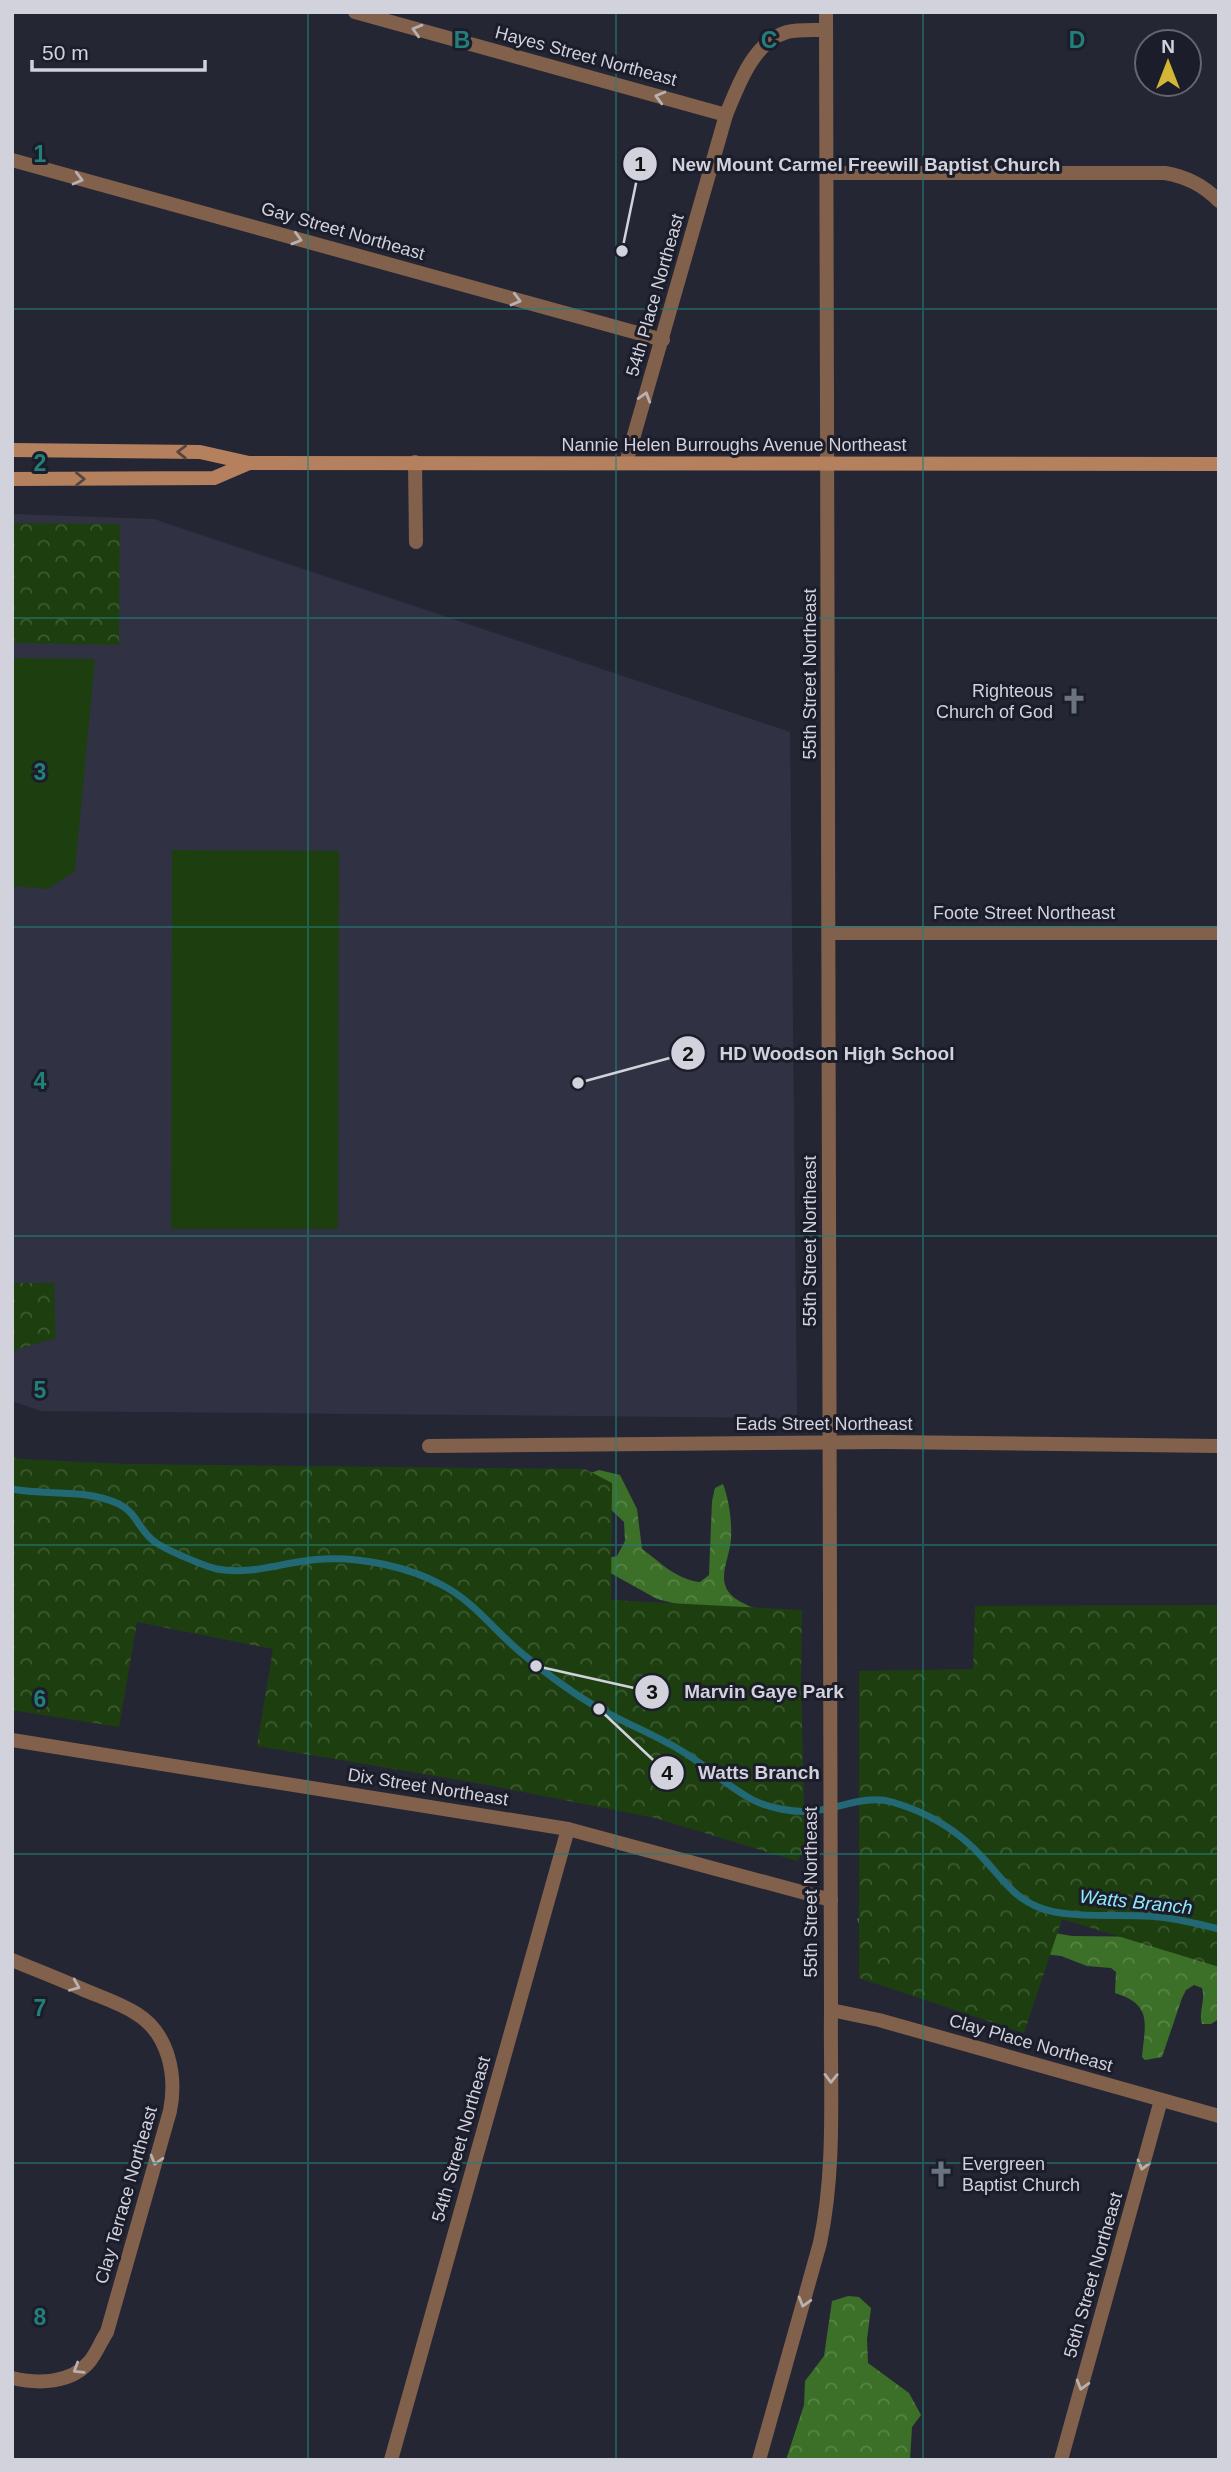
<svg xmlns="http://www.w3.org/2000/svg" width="1231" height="2472" font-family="Helvetica,sans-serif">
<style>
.built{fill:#303244}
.grass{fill:#1d3f0f}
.forest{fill:url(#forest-crowns)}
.park{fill:url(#park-crowns)}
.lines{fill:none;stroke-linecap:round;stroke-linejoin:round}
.stream{stroke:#226975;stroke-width:7}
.street{stroke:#82614c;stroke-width:14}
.secondary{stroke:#b5805e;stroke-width:14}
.oneway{stroke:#b9b0b0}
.oneway2{stroke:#59453f}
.grid{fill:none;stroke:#227f79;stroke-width:2;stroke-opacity:0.55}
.labels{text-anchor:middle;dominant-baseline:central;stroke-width:6;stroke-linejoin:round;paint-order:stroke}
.street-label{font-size:18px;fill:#d1d2db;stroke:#1c1d2a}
.poi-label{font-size:18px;fill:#d1d2db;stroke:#1c1d2a;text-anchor:end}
.water-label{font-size:19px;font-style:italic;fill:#8ee8f9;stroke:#1c1d2a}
.grid-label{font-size:23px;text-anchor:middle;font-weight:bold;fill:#227f79;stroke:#1c1d2a;stroke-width:6;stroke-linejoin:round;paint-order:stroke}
.leader{fill:none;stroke:#d1d2db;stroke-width:2.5}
.callout-dot{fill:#d1d2db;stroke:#1c1d2a;stroke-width:2.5}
.mark-label{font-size:21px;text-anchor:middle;font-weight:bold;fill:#111}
.callout-label{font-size:19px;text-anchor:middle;font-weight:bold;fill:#d1d2db;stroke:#1c1d2a;stroke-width:6;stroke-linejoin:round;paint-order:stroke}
</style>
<defs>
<pattern id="forest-crowns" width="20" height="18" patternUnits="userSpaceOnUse" patternTransform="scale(1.75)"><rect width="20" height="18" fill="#3c7028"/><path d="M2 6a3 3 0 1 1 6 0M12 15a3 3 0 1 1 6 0" fill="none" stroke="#578447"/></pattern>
<pattern id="park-crowns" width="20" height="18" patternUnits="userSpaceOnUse" patternTransform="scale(1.75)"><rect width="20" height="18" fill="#1d3f0f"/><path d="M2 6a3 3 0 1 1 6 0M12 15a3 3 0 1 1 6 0" fill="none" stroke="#3d5a31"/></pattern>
</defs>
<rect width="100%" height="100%" fill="#252634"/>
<path class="built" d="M12,514L154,519L790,732L797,1418L41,1411L12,1401V1351L55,1338L54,1283H12Z"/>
<g class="grass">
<path d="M17,658L95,659L75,871L48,889L12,886V659Z"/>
<path d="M172,850L339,851L338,1229H171Z"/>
</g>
<g class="forest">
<path d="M599,1470L620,1475L637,1509L642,1549C660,1562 677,1580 700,1582L709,1575L712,1501L715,1488L723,1484C729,1500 732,1521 731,1538C730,1560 713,1583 736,1599C746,1606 760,1610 771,1615L677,1604L657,1599L605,1570L608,1558L617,1556L625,1541L624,1522L587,1487L585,1475Z"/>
<path d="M871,1911L1037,1930L1072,1936L1157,1937L1219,1954V2019L1211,2024H1202C1198,2012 1206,2001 1202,1988L1194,1985L1186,1990L1182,1998L1162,2057L1145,2060L1142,2057C1145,2023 1153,2005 1115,1993L1116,1972L1111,1968L1087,1966L1061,1956L863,1933L857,1919Z"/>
<path d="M848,2296L859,2297L871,2308L867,2339L868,2363L909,2393L921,2415L912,2427L910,2460H786L804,2405L805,2381L824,2356L832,2301Z"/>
</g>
<g class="park">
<path d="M12,523L120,524L119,645L12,643Z"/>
<path d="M12,1283H54L56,1338L12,1351Z"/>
<path d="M12,1456L19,1459L127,1464L585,1469L612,1483L611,1600L802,1610L801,1682L805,1848L797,1861L655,1818L472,1782L257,1746L273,1649L137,1622L119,1727L12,1710Z"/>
<path d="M1217,1605L1219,1967L1062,1919L1024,2033L859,1978V1671L973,1669L975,1606Z"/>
</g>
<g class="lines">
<path class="stream" d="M12,1489C47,1496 85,1488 119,1504C137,1513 139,1531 155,1542C166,1550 204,1566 217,1569C254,1576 288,1560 324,1559C362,1557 409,1567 442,1585C475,1602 496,1633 524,1655C548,1675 575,1695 602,1710C627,1724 655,1735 680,1750C706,1765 726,1786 753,1800C769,1808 794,1813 812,1811C838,1809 866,1794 892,1802C927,1812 959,1831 983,1858C1000,1876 1014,1898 1038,1907C1067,1920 1126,1913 1159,1917C1179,1919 1199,1924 1219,1929"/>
<g class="street">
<path d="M355,12L726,115"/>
<path d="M12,160L663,340"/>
<path d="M828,173H1165C1187,177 1203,185 1219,201"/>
<path d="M415,462L416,542"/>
<path d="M626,463L726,115C738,86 753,42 787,32C799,29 813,30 825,30"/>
<path d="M829,933H1219"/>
<path d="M429,1446L887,1442L1219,1446"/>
<path d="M12,1740L568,1829L831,1900"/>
<path d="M12,1960C36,1970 59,1979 82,1989C100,1997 120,2003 137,2014C169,2034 177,2076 170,2111L107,2332C101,2341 97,2352 90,2361C71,2384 38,2384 12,2378"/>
<path d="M831,2010L879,2020L1219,2116"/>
<path d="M391,2460L568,1829"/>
<path d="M759,2460L820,2243C836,2168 830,2087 831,2010L826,12"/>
<path d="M1061,2460L1161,2100"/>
</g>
<g class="secondary">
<path d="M12,450L200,452L249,463L1219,464"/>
<path d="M12,479L214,478L249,463"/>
</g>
</g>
<defs><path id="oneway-chevron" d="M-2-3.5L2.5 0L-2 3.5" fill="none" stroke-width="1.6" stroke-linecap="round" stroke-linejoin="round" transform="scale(1.75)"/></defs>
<g class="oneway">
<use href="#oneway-chevron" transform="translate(417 30) rotate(-164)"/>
<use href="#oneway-chevron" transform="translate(660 97) rotate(-165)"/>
<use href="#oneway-chevron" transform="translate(78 179) rotate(15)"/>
<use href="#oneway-chevron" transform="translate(297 239) rotate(16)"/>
<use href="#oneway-chevron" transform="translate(516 300) rotate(15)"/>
<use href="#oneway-chevron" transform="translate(645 397) rotate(-73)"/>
<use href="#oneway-chevron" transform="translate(75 1986) rotate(23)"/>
<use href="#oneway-chevron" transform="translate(831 2078) rotate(91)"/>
<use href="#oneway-chevron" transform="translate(156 2160) rotate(106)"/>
<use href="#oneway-chevron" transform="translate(1143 2165) rotate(105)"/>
<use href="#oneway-chevron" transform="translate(804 2302) rotate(106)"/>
<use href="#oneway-chevron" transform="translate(78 2369) rotate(148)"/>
<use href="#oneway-chevron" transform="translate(1082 2385) rotate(106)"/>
</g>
<g class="oneway2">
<use href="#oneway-chevron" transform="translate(182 452) rotate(-179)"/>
<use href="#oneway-chevron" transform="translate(80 479)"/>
</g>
<path class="grid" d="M308,12V2460M616,12V2460M923,12V2460M12,309H1219M12,618H1219M12,927H1219M12,1236H1219M12,1545H1219M12,1854H1219M12,2163H1219"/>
<defs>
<g id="church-bare" transform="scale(2.1)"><path d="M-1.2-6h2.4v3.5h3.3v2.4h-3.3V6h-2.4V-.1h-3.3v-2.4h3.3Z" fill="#6b7280" stroke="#1c1d2a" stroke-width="2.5" paint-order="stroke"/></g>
</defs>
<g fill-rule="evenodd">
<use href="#church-bare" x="1074" y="701"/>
<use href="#church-bare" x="941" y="2174"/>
</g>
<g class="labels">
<g class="street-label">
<text transform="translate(586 56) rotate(15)">Hayes Street Northeast</text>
<text transform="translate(343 231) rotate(16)">Gay Street Northeast</text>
<text transform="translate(655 295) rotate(-74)">54th Place Northeast</text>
<text x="734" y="445">Nannie Helen Burroughs Avenue Northeast</text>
<text transform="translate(810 674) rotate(-90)">55th Street Northeast</text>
<text x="1024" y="913">Foote Street Northeast</text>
<text transform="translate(810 1241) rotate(-90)">55th Street Northeast</text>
<text x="824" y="1424">Eads Street Northeast</text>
<text transform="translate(428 1787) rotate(9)">Dix Street Northeast</text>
<text transform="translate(811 1892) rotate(-90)">55th Street Northeast</text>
<text transform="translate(1031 2043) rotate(16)">Clay Place Northeast</text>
<text transform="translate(461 2139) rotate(-74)">54th Street Northeast</text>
<text transform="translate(126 2195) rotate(-74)">Clay Terrace Northeast</text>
<text transform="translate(1093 2275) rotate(-74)">56th Street Northeast</text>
</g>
<g class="poi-label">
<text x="1053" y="691">Righteous<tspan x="1053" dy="21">Church of God</tspan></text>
<text x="962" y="2164" text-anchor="start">Evergreen<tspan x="962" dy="21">Baptist Church</tspan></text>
</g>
<g class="water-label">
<text transform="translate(1136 1902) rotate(6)">Watts Branch</text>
</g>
</g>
<g class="grid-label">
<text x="462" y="48">B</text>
<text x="769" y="48">C</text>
<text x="1077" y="48">D</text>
<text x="40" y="162">1</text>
<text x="40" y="471">2</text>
<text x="40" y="780">3</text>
<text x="40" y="1089">4</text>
<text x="40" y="1398">5</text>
<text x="40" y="1707">6</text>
<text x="40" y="2016">7</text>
<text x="40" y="2325">8</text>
</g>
<path class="leader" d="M622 251L640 164M578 1083L688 1053M536 1666L652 1692M599 1709L667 1773"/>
<g class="callout-dot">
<circle cx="622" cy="251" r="7"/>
<circle cx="578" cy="1083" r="7"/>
<circle cx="536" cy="1666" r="7"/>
<circle cx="599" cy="1709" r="7"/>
<circle cx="640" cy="164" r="18"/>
<circle cx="688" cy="1053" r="18"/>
<circle cx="652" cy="1692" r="18"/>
<circle cx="667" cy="1773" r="18"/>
</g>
<g class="mark-label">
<text x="640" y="171">1</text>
<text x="688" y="1061">2</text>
<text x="652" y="1699">3</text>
<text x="667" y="1780">4</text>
</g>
<g class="callout-label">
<text x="866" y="171">New Mount Carmel Freewill Baptist Church</text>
<text x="837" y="1060">HD Woodson High School</text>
<text x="764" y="1698">Marvin Gaye Park</text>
<text x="759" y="1779">Watts Branch</text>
</g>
<rect width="1231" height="2472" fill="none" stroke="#d1d2db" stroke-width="28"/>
<g transform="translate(1168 63)"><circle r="33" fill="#1c1d2a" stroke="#646571" stroke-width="2"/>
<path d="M0-5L12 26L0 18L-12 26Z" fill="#d3b635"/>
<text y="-10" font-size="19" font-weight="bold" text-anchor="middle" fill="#d1d2db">N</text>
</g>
<path d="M32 60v10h173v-10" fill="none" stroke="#d1d2db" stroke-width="3.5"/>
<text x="42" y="60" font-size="21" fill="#d1d2db" stroke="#1c1d2a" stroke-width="5" paint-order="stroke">50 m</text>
</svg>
